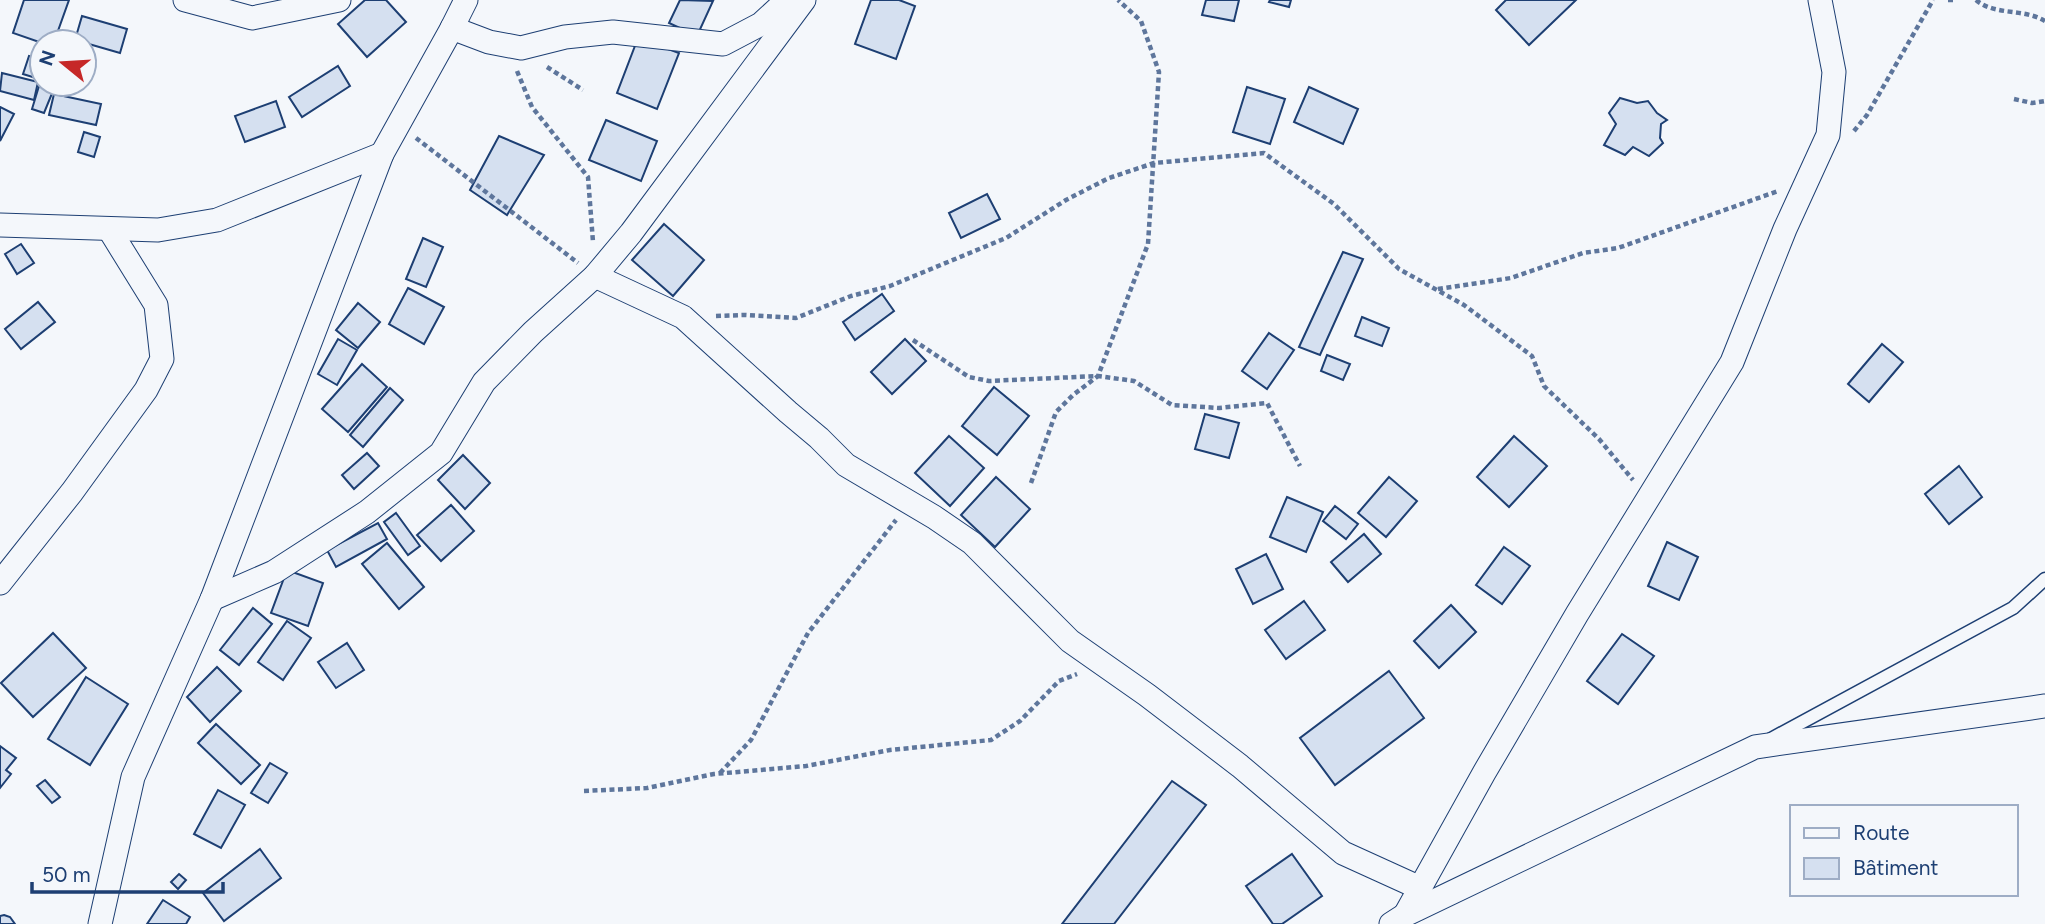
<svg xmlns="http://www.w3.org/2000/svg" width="2045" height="924" font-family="Figtree,sans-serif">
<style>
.building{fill:#d5e0f0;stroke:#1d3f73;stroke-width:2}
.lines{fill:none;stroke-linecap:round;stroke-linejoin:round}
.service-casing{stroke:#1d3f73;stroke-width:15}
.minor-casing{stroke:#1d3f73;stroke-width:25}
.path{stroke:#5e769c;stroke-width:4.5;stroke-dasharray:5 3.5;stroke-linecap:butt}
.service{stroke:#f4f7fb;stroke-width:12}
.minor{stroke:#f4f7fb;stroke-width:23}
</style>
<rect width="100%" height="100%" fill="#f4f7fb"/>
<g class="building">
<path d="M24,0H69L54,42L42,43L13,33Z"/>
<path d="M365,0H386L406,22L367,57L338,24Z"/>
<path d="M680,0L713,1L697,36L669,23Z"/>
<path d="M871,0H899L915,6L896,59L855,44Z"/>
<path d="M1206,0H1239L1234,21L1202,15Z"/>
<path d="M1270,0H1291L1289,7L1269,2Z"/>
<path d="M1506,0H1576L1529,45L1496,10Z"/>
<path d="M82,16L127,29L120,53L75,40Z"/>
<path d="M638,38L679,53L657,109L617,93Z"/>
<path d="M29,56L42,60V80L23,74Z"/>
<path d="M338,66L350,86L302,117L289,97Z"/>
<path d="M2,73L38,82L34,100L0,91Z"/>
<path d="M39,86L53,91L44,113L32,109Z"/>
<path d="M1247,87L1285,99L1270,144L1233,132Z"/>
<path d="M1309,87L1358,109L1343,144L1294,122Z"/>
<path d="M54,94L101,104L96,125L49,115Z"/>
<path d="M1620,98L1637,103L1648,101L1657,113L1667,120L1661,124L1660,138L1663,143L1649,156L1633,147L1625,155L1604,145L1616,124L1609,113Z"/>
<path d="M276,101L285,127L245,142L235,116Z"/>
<path d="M0,107L14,114L0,141Z"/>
<path d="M606,120L657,141L641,181L589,160Z"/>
<path d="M84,132L100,137L94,157L78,152Z"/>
<path d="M499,136L544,155L507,215L470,190Z"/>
<path d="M987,194L1000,219L961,238L949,213Z"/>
<path d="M664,224L704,260L673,296L632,260Z"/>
<path d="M423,238L443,247L426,287L406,279Z"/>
<path d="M21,244L34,263L17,274L5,254Z"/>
<path d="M1343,252L1363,259L1320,355L1299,347Z"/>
<path d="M408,288L444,307L424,344L389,324Z"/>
<path d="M882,294L894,311L855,340L843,322Z"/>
<path d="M38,302L55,322L21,349L5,329Z"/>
<path d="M358,303L380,322L358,348L336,330Z"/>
<path d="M1362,317L1389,328L1382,346L1355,336Z"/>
<path d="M1269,333L1294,350L1267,389L1242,371Z"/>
<path d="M338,339L357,350L337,385L318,374Z"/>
<path d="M905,339L926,361L892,394L871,372Z"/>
<path d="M1882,344L1903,362L1869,402L1848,384Z"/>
<path d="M1327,355L1350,364L1343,380L1321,371Z"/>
<path d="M362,364L387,387L348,432L322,409Z"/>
<path d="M994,387L1029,416L997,455L962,426Z"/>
<path d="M390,388L403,400L363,447L350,435Z"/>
<path d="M1205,414L1239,423L1229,458L1195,449Z"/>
<path d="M949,436L984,468L950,506L915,473Z"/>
<path d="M1514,436L1547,466L1509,507L1477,477Z"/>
<path d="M367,453L379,466L354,489L342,475Z"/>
<path d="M463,455L490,483L465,509L438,480Z"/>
<path d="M1959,466L1982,497L1949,524L1925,494Z"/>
<path d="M996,477L1030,509L995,547L961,515Z"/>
<path d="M1389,477L1417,501L1386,537L1358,513Z"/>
<path d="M1287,497L1323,512L1306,552L1270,537Z"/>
<path d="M451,505L474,531L441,561L417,535Z"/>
<path d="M1335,506L1358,524L1346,539L1323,521Z"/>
<path d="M396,513L420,546L408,555L384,522Z"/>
<path d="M378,523L387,539L336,567L327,550Z"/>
<path d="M1364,534L1381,554L1348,582L1331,562Z"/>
<path d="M1667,542L1698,557L1679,600L1648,586Z"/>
<path d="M387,543L424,587L399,609L362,564Z"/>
<path d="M1504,547L1530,566L1502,604L1476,585Z"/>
<path d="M1266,554L1283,589L1253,604L1236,569Z"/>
<path d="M287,570L323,583L308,626L271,613Z"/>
<path d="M1304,601L1325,630L1286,659L1265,630Z"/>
<path d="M1451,605L1476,632L1439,668L1414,641Z"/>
<path d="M253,608L272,624L239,665L220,650Z"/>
<path d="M287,621L311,638L283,680L258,662Z"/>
<path d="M53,633L86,668L33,717L1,683Z"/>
<path d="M1622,634L1654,656L1618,704L1587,681Z"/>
<path d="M347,643L364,670L336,688L318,662Z"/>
<path d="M217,667L241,691L210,722L187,697Z"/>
<path d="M1389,671L1424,718L1335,785L1300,738Z"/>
<path d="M86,677L128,704L90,765L48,739Z"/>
<path d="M216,724L260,765L241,784L198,743Z"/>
<path d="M0,746L16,758L6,770L11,774L0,788Z"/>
<path d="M270,763L287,773L268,803L251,793Z"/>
<path d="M45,780L60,797L52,803L37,786Z"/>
<path d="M1172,781L1206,805L1114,924H1062Z"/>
<path d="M218,790L245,805L221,848L194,834Z"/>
<path d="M260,849L281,878L224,921L203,893Z"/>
<path d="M1292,854L1322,896L1282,924H1273L1246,886Z"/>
<path d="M179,874L186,880L178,889L171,882Z"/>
<path d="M163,900L190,917L186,924H147Z"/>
<path d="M4,915L10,917L15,924H0V916Z"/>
</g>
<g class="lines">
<g class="service-casing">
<path id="service" d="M1771,739L2013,608L2045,579"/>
</g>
<g class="minor-casing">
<g id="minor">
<path d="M185,0L252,18L339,0"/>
<path d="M452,28L489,42L521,48L565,37L613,32L723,44L761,24L787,0"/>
<path d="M0,225L158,230L217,220L382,154"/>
<path d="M595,276L683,317L788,412L819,438L846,465L934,517L972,543L1070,641L1147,695L1240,766L1343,853L1420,888"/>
<path d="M0,583L72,492L146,390L162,359L156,305L109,229"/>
<path d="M212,599L274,572L367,512L441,453L484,382L533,332L595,276L631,233L804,0"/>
<path d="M1405,915L1484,773L1577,614L1732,362L1785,229L1828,135L1834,72L1820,0"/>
<path d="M100,924L133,777L212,599L382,154L452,28L466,0"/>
<path d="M1391,924L1405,915L1755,747L2045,706"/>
</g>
</g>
<g class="path">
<path d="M1948,0H1954"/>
<path d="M1976,0C1995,16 2023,8 2045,21"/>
<path d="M547,67L583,90"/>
<path d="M517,71L532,107L588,177L593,242"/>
<path d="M2014,99L2032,103L2045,101"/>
<path d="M1854,131L1867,115L1933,0"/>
<path d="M416,138L578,263"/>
<path d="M1438,289L1511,278L1583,253L1618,248L1778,191"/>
<path d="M716,316L745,315L796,318L851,296L890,286L1006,238L1066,200L1109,178L1154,163L1264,153L1334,204L1399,269L1464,305L1532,356L1544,386L1599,439L1633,480"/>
<path d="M913,340L969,377L989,381L1098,376L1134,381L1172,405L1219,408L1267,403L1300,466"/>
<path d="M1031,483L1056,412L1073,395L1098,376L1148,244L1159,72L1141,21L1118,0"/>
<path d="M720,773L751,740L808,633L896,520"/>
<path d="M584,791L647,788L714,774L806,766L890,750L991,740L1020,721L1059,681L1077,674"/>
</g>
<use href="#service" class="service"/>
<use href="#minor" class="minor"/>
</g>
<rect x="1790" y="805" width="228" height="91" fill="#f4f7fb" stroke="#9eadc5" stroke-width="2"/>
<rect x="1804" y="828" width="35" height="10" fill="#f4f7fb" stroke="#9eadc5" stroke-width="2"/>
<text x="1853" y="840" font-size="21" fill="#1d3f73">Route</text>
<rect x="1804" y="858" width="35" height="21" fill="#d5e0f0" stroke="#9eadc5" stroke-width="2"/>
<text x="1853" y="875" font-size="21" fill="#1d3f73">Bâtiment</text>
<g transform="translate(63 63) rotate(288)"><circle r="33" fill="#f4f7fb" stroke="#9eadc5" stroke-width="2"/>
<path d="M0-5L12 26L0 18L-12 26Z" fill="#c62828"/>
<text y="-10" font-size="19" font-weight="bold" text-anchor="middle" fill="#1d3f73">N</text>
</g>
<path d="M32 882v10h191v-10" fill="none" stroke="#1d3f73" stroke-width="3.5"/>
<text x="42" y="882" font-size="21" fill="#1d3f73" stroke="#f4f7fb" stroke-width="5" paint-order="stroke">50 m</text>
</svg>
